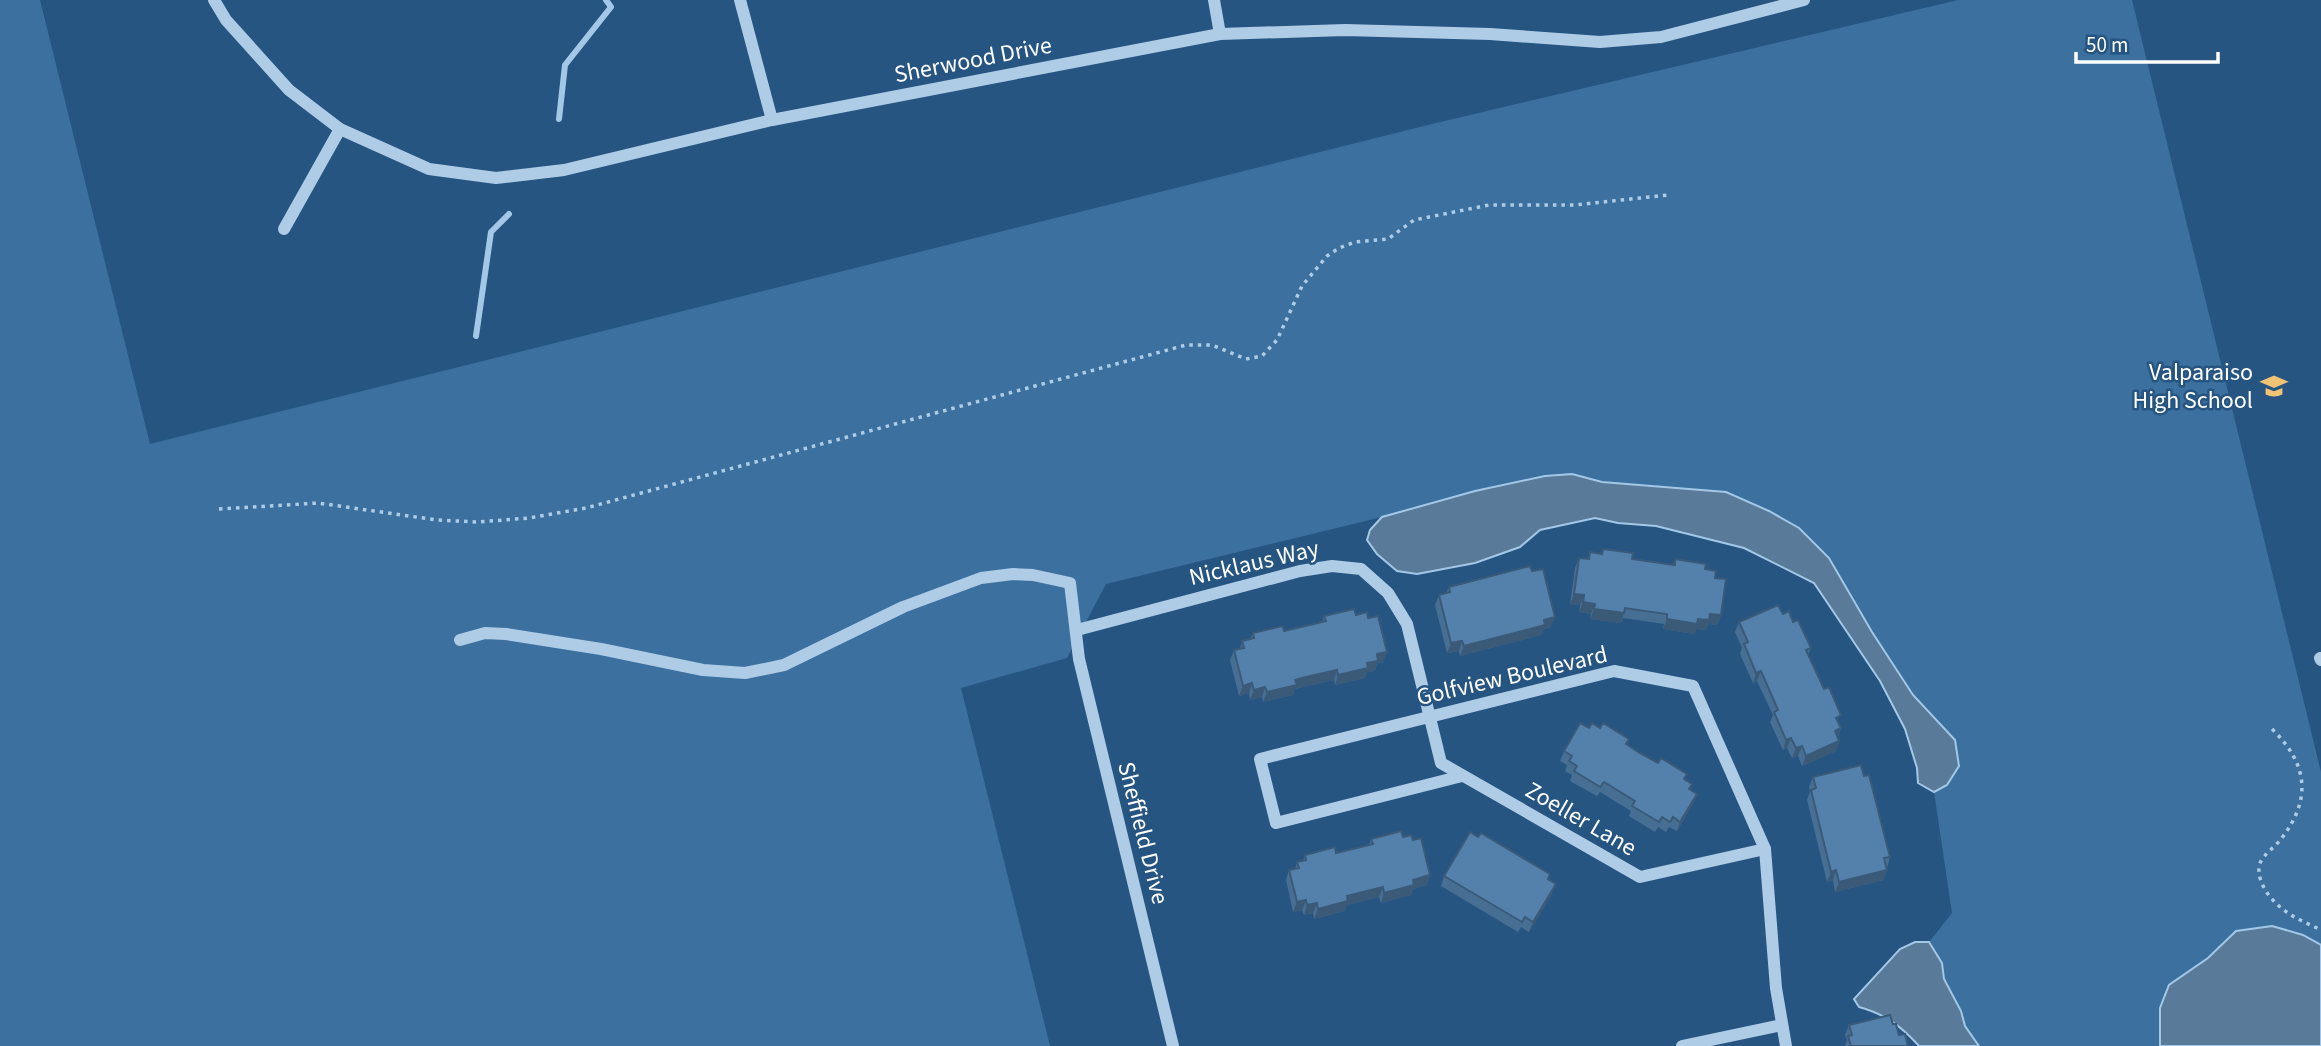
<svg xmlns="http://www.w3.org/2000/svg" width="2321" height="1046" font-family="'Source Sans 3',sans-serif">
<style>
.green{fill:#3b709f}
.water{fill:#597a99;stroke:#a3c8e7;stroke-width:2}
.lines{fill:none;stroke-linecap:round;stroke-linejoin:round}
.stream{stroke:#a3c8e7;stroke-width:6}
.path{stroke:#afcce7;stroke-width:3.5;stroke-dasharray:3.5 5;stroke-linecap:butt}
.minor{stroke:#afcce7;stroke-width:12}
.wall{fill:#476f94}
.shaded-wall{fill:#3a5a78}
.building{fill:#5381ac;stroke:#3a5a78;stroke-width:2}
.labels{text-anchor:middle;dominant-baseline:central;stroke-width:5;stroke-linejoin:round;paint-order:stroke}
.street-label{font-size:24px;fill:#fff;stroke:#265582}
.poi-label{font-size:24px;fill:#fff;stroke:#265582;text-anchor:end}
</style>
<rect width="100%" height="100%" fill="#265582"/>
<path class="green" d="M0,0H40L150,444L1432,124L1958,0H2132L2321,772V1046H1979L1965,1026L1961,1011L1944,979L1942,963L1929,942L1952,913L1934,792L1947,785L1955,740L1913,695L1872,632L1829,558L1650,485L1602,482L1572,474L1475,491L1382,517L1106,584L1067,658L961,688L1050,1046H0Z"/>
<g class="water">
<path d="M1572,474L1602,482L1726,492L1769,511L1799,528L1829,558L1872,632L1913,695L1955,740L1959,766L1947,785L1934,792L1918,783L1917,768L1905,729L1880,681L1814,583L1744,548L1656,526L1618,523L1595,518L1540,530L1520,547L1475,563L1417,574L1397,571L1377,554L1367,540L1370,530L1382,517L1475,491L1545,476Z"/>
<path d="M2272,926L2303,935L2321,945V1046H2160V1008L2169,985L2208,958L2236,931Z"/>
<path d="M1915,942H1929L1942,963L1944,979L1961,1011L1965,1026L1979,1046H1919C1901,1026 1885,1014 1859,1007L1854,999L1900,949Z"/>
</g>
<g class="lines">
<g class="stream">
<path d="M559,119L565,65L611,7L606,0"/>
<path d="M476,336L491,232L509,214"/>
</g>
<g class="path">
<path d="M219,509L318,503L437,520L478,522L529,518L586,508L1186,345H1212L1246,359L1262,356L1277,340L1302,286L1327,256L1339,248L1355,242L1388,239L1414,220L1489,205H1575L1668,195"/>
<path d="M2272,729C2307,763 2313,798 2281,839C2275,847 2264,854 2260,863C2255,878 2268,897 2279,906C2291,917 2307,923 2321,930"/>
</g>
<g class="minor">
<path d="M214,0L226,20L289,90L340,129L429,169L496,178L564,170L772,120L1220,34L1345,30L1490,34L1600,42L1661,37L1804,0"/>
<path d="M740,0L772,120"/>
<path d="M1214,0L1220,34"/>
<path d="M284,229L340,129"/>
<path d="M1077,630L1300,571L1332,566L1361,569L1388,593L1407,624L1441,763L1640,877L1765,849"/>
<path d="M460,640L485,633L506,634L601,649L703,670L745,673L784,665L903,607L981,578L1013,574L1033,575L1070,583L1079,659L1173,1046"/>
<path d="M2320,658L2321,660"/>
<path d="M1462,776L1276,823L1260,759L1614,671L1693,686L1765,849L1776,988L1786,1046"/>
<path d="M1682,1046L1782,1025"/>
</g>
</g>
<g class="wall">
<path d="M1603,549L1632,559L1673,565L1675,559L1705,569L1715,578L1721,615L1717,625L1708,624L1706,630L1696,629L1694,634L1663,629L1664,624L1623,618L1621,623L1590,619L1591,614L1579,612L1580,605L1570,604L1575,568L1579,558L1588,559L1590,552L1601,554Z"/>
<path d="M1449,587L1551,627L1544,629L1541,635L1460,656L1459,651L1447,653L1435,605L1439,595L1446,593Z"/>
<path d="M1783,614L1793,622L1811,648L1808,655L1841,728L1838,737L1839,741L1836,751L1802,766L1798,756L1792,758L1787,748L1783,750L1770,722L1773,715L1757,681L1753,683L1740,654L1742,648L1735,632L1739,622Z"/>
<path d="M1356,615L1383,662L1377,663L1375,671L1367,672L1365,678L1335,685L1334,680L1303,687L1295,689L1293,695L1263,702L1262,697L1250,700L1249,693L1239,696L1230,660L1234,650L1240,649L1242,641L1250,639L1253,633L1284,631L1322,622L1324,616Z"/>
<path d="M1589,728H1600L1629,739L1627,745L1658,763L1687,774L1685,780L1692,784L1690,790L1697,794L1693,804L1677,831L1669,827L1666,832L1658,827L1655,832L1629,816L1631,811L1600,792L1597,796L1570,781L1572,775L1565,771L1567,765L1560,761L1564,751Z"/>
<path d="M1864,776L1890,857L1884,880L1835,892L1833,880L1827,882L1807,800L1810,791L1809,787L1813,777Z"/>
<path d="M1403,837L1413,840L1430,875L1427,885L1413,889L1411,895L1381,903L1379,897L1347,905L1344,911L1314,919L1313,913L1304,915L1302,910L1293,912L1286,880L1289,870L1295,869L1297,862L1303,861L1305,855L1336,853L1369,845L1371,839Z"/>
<path d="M1478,837L1550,874L1549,880L1552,894L1529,932L1521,927L1518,932L1441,886L1444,876Z"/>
<path d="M1893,1024L1908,1046H1845L1847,1040L1845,1035L1849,1025Z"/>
</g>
<g class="shaded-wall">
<path d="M1574,594L1584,595L1580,605L1570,604Z"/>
<path d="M1583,602L1595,604L1591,614L1579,612Z"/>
<path d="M1594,609L1624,613L1621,623L1590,619Z"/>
<path d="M1710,614L1721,615L1717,625L1708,624L1706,630L1696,629L1694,634L1663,629L1667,619H1698Z"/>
<path d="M1555,617L1551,627L1544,629L1541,635L1460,656L1464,646Z"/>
<path d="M1462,641L1459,651L1447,653L1451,643Z"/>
<path d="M1387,652L1383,662L1377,663L1375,671L1367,672L1365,678L1335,685L1338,675L1367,663L1377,654Z"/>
<path d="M1337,670L1334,680L1295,689L1293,695L1263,702L1267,692L1295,680Z"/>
<path d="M1761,671L1757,681L1753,683L1756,673Z"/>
<path d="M1252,683L1249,693L1239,696L1243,686Z"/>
<path d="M1265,687L1262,697L1250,700L1254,690Z"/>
<path d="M1841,728L1837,738L1835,731Z"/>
<path d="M1791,738L1787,748L1783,750L1786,740Z"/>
<path d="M1839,741L1836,751L1802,766L1806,756Z"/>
<path d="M1802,746L1798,756L1792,758L1796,748Z"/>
<path d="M1697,794L1693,804L1677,831L1680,822Z"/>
<path d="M1836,870L1833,880L1827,882L1831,872Z"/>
<path d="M1887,870L1884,880L1835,892L1839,882Z"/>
<path d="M1430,875L1427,885L1413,889L1411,895L1381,903L1384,893L1413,880Z"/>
<path d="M1556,884L1552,894L1529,932L1533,922Z"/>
<path d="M1383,887L1379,897L1347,905L1344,911L1314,919L1318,909L1347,896Z"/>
<path d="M1306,900L1302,910L1293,912L1297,902Z"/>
<path d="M1317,903L1313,913L1304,915L1307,905Z"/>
</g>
<g class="building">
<path d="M1603,549L1633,553L1632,559L1675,565V559L1706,564L1705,569L1716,571L1715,578L1726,579L1721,615L1710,614L1709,620L1698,619L1697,624L1667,619V614L1625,608L1624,613L1594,609L1595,604L1583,602L1584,595L1574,594L1579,558L1589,559L1590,552L1602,554Z"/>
<path d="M1530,566L1532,571L1543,569L1555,617L1544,620L1545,625L1464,646L1462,641L1451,643L1439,595L1450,592L1449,587Z"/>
<path d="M1778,605L1783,614L1789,611L1793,622L1798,620L1811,648L1806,650L1824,689L1829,687L1841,715L1836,718L1841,728L1835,731L1839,741L1806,756L1802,746L1796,748L1791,738L1786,740L1774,712L1778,710L1761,671L1756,673L1744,644L1748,642L1739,622Z"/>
<path d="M1354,609L1356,615L1367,612L1368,618L1378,616L1387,652L1377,654L1378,661L1367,663L1368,668L1338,675L1337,670L1306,677L1295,680L1297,685L1267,692L1265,687L1254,690L1252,683L1243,686L1234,650L1244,648L1242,641L1254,638L1253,633L1283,626L1284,631L1326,621L1324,616Z"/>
<path d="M1580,723L1589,728L1592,723L1600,728L1603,723L1629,739L1626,744L1638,752L1658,763L1661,758L1687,774L1684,779L1692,784L1689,789L1697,794L1680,822L1673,817L1670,822L1662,817L1659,822L1632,806L1635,801L1604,782L1600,787L1574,771L1577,766L1569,761L1572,756L1564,751Z"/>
<path d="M1861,765L1864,776L1869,775L1890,857L1884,858L1887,870L1839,882L1836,870L1831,872L1811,790L1816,788L1813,777Z"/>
<path d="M1401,831L1403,837L1411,835L1413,840L1421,838L1430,875L1413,880L1414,885L1384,893L1383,887L1347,896L1348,901L1318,909L1317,903L1307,905L1306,900L1297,902L1289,870L1299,868L1297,862L1306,860L1305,855L1335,847L1336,853L1373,844L1371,839Z"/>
<path d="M1470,832L1478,837L1481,833L1550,874L1548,879L1556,884L1533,922L1525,917L1522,922L1444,876Z"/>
<path d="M1890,1015L1893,1024H1896L1899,1035L1905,1034L1908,1046H1851L1848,1036L1852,1035L1849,1025Z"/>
</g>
<defs>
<g id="school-bare" transform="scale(2.1)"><path d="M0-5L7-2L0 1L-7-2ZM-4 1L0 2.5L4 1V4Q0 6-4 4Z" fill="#f0c374" stroke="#265582" stroke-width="2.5" paint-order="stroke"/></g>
</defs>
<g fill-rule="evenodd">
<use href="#school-bare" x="2274" y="386"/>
</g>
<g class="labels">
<g class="street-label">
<text transform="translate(973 60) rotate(-11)">Sherwood Drive</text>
<text transform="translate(1254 563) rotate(-13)">Nicklaus Way</text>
<text transform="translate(1512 676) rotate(-13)">Golfview Boulevard</text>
<text transform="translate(1581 819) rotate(30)">Zoeller Lane</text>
<text transform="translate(1143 833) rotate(76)">Sheffield Drive</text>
</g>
<g class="poi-label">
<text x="2253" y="372">Valparaiso<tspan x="2253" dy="28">High School</tspan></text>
</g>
</g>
<path d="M2076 52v10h142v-10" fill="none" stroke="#ffffff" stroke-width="3.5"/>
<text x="2086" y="52" font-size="21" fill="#ffffff" stroke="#265582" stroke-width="5" paint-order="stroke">50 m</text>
</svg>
